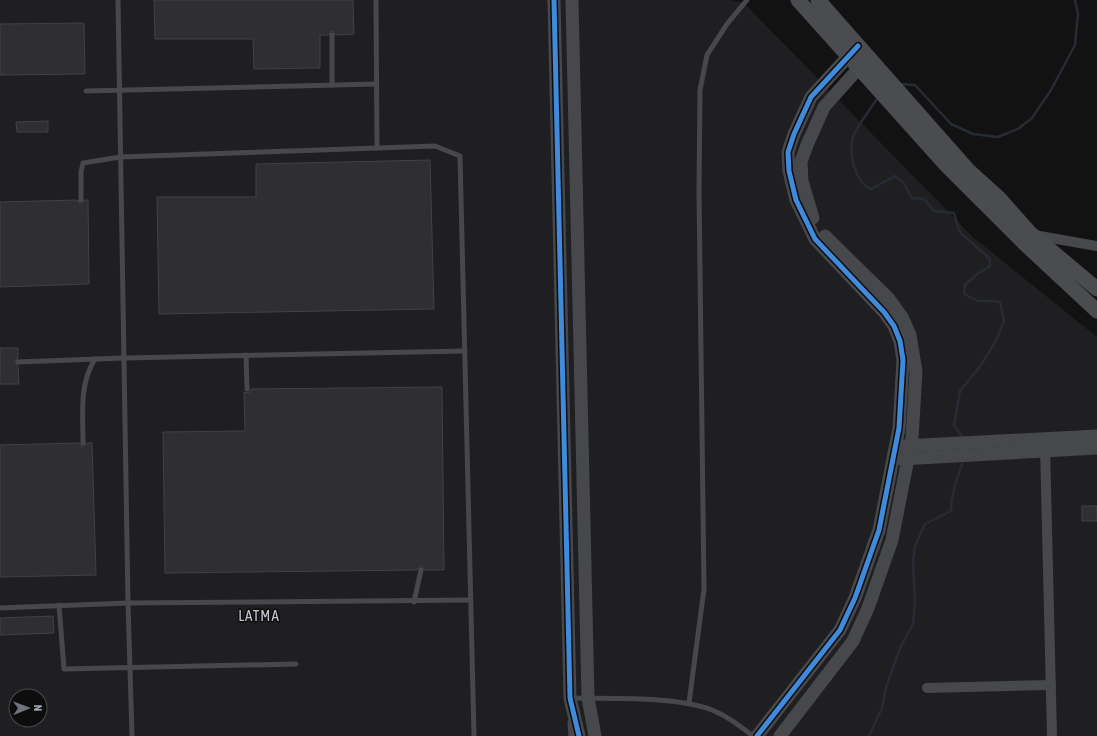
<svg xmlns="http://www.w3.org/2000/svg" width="1097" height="736" font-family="'Asap Condensed',sans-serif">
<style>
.built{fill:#1f1f21;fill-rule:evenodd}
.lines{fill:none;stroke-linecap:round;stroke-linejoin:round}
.stream{stroke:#262b34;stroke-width:2.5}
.building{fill:#2f2f31;stroke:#424246}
.service{stroke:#47484b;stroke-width:5}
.minor{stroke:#47484b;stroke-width:10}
.tertiary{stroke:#47484b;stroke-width:13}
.secondary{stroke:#4b4c4f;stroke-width:15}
.cycleway-casing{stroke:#0d0d0e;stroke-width:8}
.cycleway{stroke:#408adc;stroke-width:5}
.labels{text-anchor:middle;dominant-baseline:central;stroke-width:3;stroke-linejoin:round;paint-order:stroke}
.neighbourhood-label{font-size:15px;letter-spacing:1px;fill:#c4c5d0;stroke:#0d0d0e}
</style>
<rect width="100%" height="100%" fill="#121213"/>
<path class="built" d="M0,0H731L744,3L974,238L1097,337V736H0ZM16,696H40V720H16Z"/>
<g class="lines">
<g class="stream">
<path d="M898,84L915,85L951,124L973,134L998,137L1018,129L1032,118L1051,90L1075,45L1078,14L1075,0"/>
<path d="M880,98L876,100C870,110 856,127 853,137C848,154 855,182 871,189L895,176L903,182L912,198L924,199L934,211L954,213L959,230L962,234L990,259V266L977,274L965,285L964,294L978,301H993L1000,302L1004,321L996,341L979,368L960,391L954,425L963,438"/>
<path d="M869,736L882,708L886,687L901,646L913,624L915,603L913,561L915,546L925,524L951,511C951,494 958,475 964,459"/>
</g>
</g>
<g class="building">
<path d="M154,0H353L354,34L336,35L332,31L328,35H320V68L254,69L253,39H155Z"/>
<path d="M84,23L85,74L0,75V24Z"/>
<path d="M48,121V132H17L16,122Z"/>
<path d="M430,160L434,309L159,314L157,197H256V164Z"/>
<path d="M77,200L81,204L85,200H88L89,284L0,287V202Z"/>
<path d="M0,348H18V358L14,362L18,366L19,384H0Z"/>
<path d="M442,387L444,570H425L421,566L417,570L165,573L163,432L245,431L244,392L249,393L251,389Z"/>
<path d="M79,443L83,447L87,443H92L96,575L0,577V445Z"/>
<rect x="1082" y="506" width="15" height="15"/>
<path d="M53,616L54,633L0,635V618Z"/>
</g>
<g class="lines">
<g class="service">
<path d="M118,0L128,603L132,736"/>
<path d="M376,0L377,148"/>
<path d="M332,35V85"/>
<path d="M86,91L376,84"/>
<path d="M81,200V172L83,163L120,157L435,146L460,156L474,736"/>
<path d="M246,355L247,389"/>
<path d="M18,362L124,358L465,351"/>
<path d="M83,443C83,414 79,384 95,359"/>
<path d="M414,602L421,570"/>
<path d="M59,605L64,669L296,664"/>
<path d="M0,608L128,603L471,600"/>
<path d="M571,698C611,699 676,696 712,710C727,716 740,726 753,736"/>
<path d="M689,703L704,589L699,191L700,90L707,55L727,24L747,0"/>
<path d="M570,722L571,736"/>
</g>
<g class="minor">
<path d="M1034,235L1097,246"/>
<path d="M1045,445L1052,736"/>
<path d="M927,688L1051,685"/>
</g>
<g class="tertiary">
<path d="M554,0L570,698L579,736"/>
<path d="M572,0L588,698L595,736"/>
<path d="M813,218L802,181L801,162L807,145L824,107L866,60"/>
<path d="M903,446L1097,436"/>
<path d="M901,459L1097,448"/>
<path d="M757,736L840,630L855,598L879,530L899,428L903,360L900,341L894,326L884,312L815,239L796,200L789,171L788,152L794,134L811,97L855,49"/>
<path d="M780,736L853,641L868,608L892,540L912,438L916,371L910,335L902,317L889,299L825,236"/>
</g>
<g class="secondary">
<path d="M798,0L946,165L1024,243L1097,311"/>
<path d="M818,0L968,170L999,198L1030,233L1097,289"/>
</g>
<g class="cycleway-casing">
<g id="cycleway">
<path d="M554,0L570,698L579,736"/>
<path d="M757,736L840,630L855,598L879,530L899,428L903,360L900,341L894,326L884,312L815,239L796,200L789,171L788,152L794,134L811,97L858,46"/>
</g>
</g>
<use href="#cycleway" class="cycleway"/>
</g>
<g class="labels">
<g class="neighbourhood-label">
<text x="259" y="615">LATMA</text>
</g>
</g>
<g transform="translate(28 708) rotate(89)"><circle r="19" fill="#0d0d0e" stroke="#494a50"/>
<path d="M0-3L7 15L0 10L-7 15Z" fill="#70727c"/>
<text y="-6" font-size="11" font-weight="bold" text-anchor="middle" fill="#a3a6b4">N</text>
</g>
</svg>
